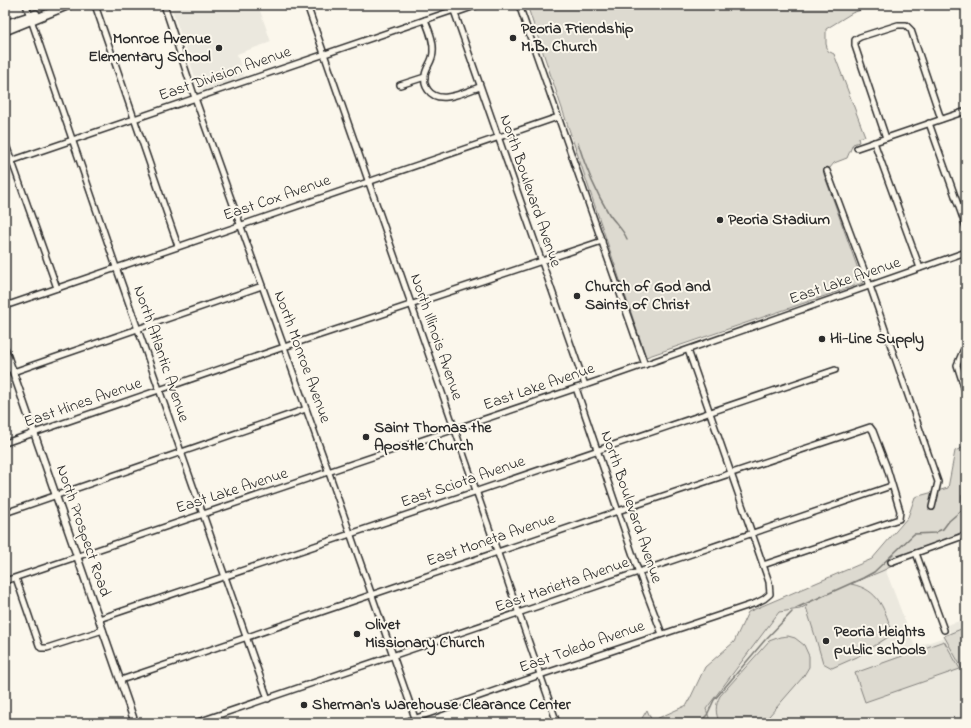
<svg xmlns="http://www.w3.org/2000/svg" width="971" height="728" font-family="'Indie Flower',sans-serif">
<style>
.built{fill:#ebe8de}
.green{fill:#dddad0;stroke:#84827e}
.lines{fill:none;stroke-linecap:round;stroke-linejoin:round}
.stream{stroke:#7b7a75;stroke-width:1.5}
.minor-casing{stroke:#2b2b2b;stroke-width:8}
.major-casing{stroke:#2b2b2b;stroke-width:9}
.highway-casing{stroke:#2b2b2b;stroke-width:10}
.minor{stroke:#fbf7ec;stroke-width:5}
.major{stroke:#fbf7ec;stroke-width:6}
.highway{stroke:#fbf7ec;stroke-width:7}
.poi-dot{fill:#2b2b2b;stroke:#fbf7ec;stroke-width:1.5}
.labels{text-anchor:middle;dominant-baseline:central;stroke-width:4;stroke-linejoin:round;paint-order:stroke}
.poi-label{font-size:16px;font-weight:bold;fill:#2b2b2b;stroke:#fbf7ec;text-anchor:start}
.street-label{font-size:16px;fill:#2b2b2b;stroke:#fbf7ec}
</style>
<rect width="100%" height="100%" fill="#fbf7ec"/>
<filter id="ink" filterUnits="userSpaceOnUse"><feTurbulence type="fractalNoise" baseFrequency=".025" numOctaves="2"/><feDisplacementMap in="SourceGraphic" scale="8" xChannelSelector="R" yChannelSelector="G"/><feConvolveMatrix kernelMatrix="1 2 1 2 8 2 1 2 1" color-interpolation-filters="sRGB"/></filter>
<g filter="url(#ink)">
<g class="built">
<path d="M182,5H258L271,42L237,54L244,77L200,92L172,9Z"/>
<path d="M884,566L915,647L951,635L947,625L966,619V723H697L688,699L774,603Z"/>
</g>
<g class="green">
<path d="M527,5H875L852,13L826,29V44L828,51L834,54L865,136L858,138L859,142L853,144L847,158L834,163L825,174H824L863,283L646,357Z"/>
<path d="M966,446V530L882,571L851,584C880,590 884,609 893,634L857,657L832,668L823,663L816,639L806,607L807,605L800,609L779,612L706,709L711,723H639L647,710L652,721L687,705L705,667L734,642L748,612L872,559L908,517L915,497L948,488L955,451Z"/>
<path d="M966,627V669L963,670L944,636Z"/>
<path d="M788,636L795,638L804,645L809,656V667L803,677L763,723H720C715,714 715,705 720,696L769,641L780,637Z"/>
<path d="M944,641L960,669L865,702L855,673Z"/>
</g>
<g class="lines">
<g class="stream">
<path d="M958,5L966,9"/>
<path d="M578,143C585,166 597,194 609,214C615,223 623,229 627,239"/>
<path d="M796,608L863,578L874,572L914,534L935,533L938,531L943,529L949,521L963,509L962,496L966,491"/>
<path d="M699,723L707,715L714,700L765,640L792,612"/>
</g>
<g class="minor-casing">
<g id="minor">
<path d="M26,5L116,267L268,699"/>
<path d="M95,5L178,246"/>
<path d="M164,5L195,98L329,473L415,718"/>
<path d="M307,5L557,723"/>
<path d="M452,5L585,385"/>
<path d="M519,5L645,365"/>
<path d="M455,13L478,5"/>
<path d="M425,20C429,30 434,41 433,52C433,61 426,67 425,75C424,80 425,86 428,90C439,106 466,91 480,87"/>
<path d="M400,85L425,77"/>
<path d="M929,123L966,227"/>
<path d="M886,138L855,46V40L860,37L898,25H906L911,30L941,119"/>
<path d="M5,142L57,288"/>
<path d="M874,142L920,268"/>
<path d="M857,148L966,111"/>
<path d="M5,163L454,10"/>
<path d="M827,171L870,286L938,482L932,507"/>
<path d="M5,306L558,117"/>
<path d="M966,350L963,351L957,365L966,393"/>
<path d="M5,370L12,368"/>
<path d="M13,372L262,286"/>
<path d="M576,388L639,573L662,634"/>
<path d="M5,443L284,347L602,241"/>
<path d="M5,513L306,409"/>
<path d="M916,553L944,630"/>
<path d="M891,562L966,535"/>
<path d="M16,578L39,645L41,648H47L103,630"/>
<path d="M5,581L615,375L966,252"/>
<path d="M99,619L835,370"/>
<path d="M121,680L618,511L870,427L873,431L887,468L900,511L899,519L763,565"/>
<path d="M195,723L891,486"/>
<path d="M402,723L540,675L756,603L764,599L770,594L769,582L688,350"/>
</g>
</g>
<g class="major-casing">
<path id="major" d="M5,349L135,723"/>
</g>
<g class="highway-casing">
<g id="highway">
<path d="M5,24L36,14"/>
<path d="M5,31L69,5"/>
</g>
</g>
<use href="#minor" class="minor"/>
<use href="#major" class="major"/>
<use href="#highway" class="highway"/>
</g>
</g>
<g class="poi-dot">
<circle cx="513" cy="38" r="4"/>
<circle cx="219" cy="48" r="4"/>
<circle cx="720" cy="220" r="4"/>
<circle cx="577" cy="296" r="4"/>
<circle cx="822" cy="339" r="4"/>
<circle cx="366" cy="437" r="4"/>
<circle cx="357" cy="634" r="4"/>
<circle cx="826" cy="641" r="4"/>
<circle cx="304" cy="705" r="4"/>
</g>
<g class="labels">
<g class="poi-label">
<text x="521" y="29">Peoria Friendship<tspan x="521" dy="18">M.B. Church</tspan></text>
<text x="211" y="39" text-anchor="end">Monroe Avenue<tspan x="211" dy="18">Elementary School</tspan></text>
<text x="728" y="220">Peoria Stadium</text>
<text x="585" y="287">Church of God and<tspan x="585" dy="18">Saints of Christ</tspan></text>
<text x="830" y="339">Hi-Line Supply</text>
<text x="374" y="428">Saint Thomas the<tspan x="374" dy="18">Apostle Church</tspan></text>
<text x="365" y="625">Olivet<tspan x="365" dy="18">Missionary Church</tspan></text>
<text x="834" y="632">Peoria Heights<tspan x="834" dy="18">public schools</tspan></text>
<text x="312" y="705">Sherman's Warehouse Clearance Center</text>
</g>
<g class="street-label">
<text transform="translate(225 74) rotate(-19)">East Division Avenue</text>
<text transform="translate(530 191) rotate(71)">North Boulevard Avenue</text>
<text transform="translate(277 198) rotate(-19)">East Cox Avenue</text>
<text transform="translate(845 281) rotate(-19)">East Lake Avenue</text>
<text transform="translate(436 337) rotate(71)">North Illinois Avenue</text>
<text transform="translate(161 354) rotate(71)">North Atlantic Avenue</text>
<text transform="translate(302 357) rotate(70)">North Monroe Avenue</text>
<text transform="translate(539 387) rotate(-19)">East Lake Avenue</text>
<text transform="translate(83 403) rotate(-19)">East Hines Avenue</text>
<text transform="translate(463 482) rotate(-19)">East Sciota Avenue</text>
<text transform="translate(232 491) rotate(-18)">East Lake Avenue</text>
<text transform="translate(631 507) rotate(71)">North Boulevard Avenue</text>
<text transform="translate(83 531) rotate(71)">North Prospect Road</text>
<text transform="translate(491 540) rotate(-19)">East Moneta Avenue</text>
<text transform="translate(562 585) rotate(-19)">East Marietta Avenue</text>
<text transform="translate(582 647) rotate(-19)">East Toledo Avenue</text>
</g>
</g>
<rect width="971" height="728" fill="none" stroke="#fbf7ec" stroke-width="20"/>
<rect x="10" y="10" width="951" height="708" fill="none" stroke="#2b2b2b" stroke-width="1.5" filter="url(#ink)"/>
</svg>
